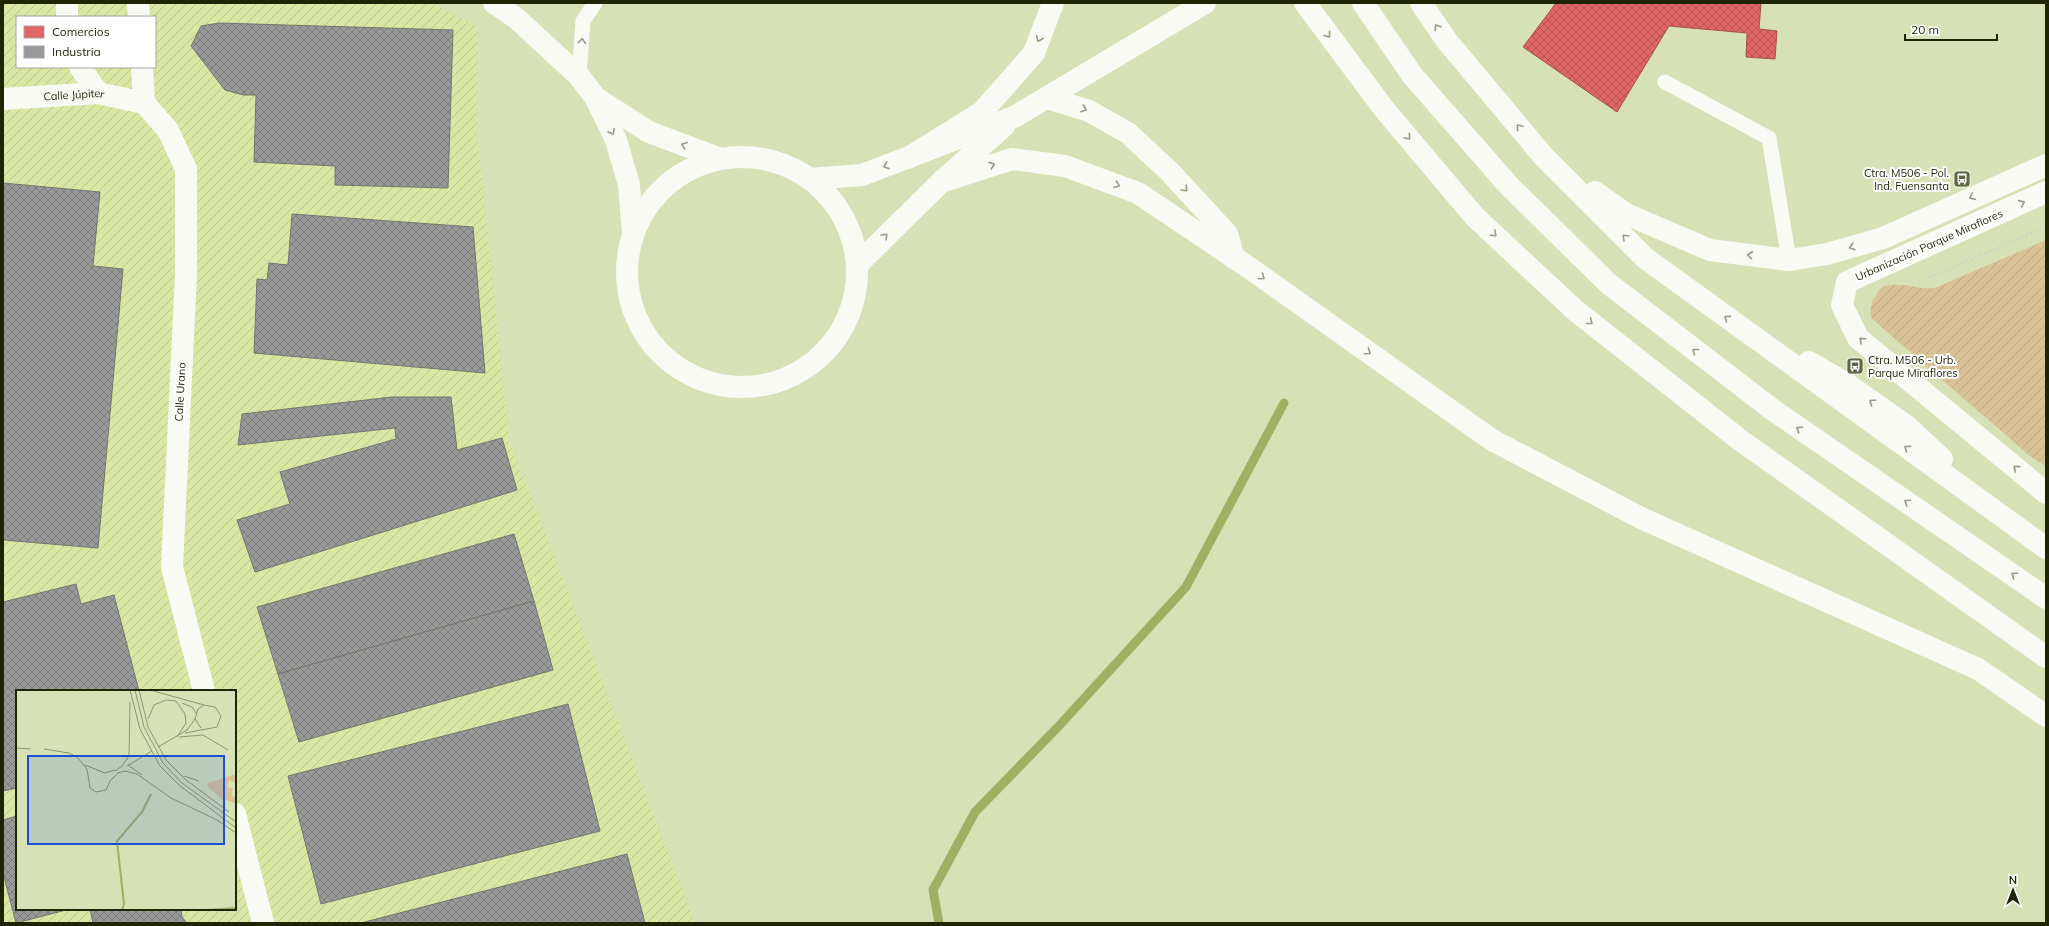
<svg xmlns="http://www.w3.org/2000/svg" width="2049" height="926" font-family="Mulish,sans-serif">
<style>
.industrial{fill:url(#industrial-furrows);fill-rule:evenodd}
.garden{fill:url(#garden-furrows)}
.shops{fill:url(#shops-cross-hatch);stroke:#a65249}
.industry{fill:url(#industry-cross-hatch);stroke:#74766c}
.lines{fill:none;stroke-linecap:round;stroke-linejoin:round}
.stream{stroke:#a0b062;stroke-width:9}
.path{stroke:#d0d3c6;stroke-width:2.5;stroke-dasharray:2 3;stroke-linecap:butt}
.lane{stroke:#f9faf4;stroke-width:15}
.street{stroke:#f9faf4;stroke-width:22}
.secondary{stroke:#f9faf4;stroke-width:22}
.highway{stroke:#f9faf4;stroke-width:22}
.oneway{stroke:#969a88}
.labels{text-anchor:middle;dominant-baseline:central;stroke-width:4;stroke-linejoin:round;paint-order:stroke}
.street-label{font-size:11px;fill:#1e2404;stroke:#fff}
.poi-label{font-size:11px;fill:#1e2404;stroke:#fff;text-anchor:end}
.inset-river{fill:none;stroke:#a0b062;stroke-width:2}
.inset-road{fill:none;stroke:#8d956f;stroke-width:1}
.view{fill:#1d4ed8;fill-opacity:0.15;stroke:#1d4ed8;stroke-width:2}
.inset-edge{fill:none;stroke:#1e2404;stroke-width:2}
</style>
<defs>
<pattern id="industrial-furrows" width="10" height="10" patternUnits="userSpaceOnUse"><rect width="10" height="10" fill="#d8e7a4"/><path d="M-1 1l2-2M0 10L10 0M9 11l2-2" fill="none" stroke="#b9c68c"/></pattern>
<pattern id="garden-furrows" width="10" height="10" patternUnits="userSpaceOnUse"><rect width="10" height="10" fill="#dac298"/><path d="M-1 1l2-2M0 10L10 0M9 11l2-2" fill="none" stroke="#bba781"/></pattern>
<pattern id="shops-cross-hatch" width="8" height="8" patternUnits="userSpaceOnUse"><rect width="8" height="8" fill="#e06666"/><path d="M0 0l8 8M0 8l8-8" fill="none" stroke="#b55452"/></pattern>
<pattern id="industry-cross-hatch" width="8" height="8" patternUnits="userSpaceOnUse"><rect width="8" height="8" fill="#999"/><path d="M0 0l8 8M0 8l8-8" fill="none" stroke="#7c7d7b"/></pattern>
</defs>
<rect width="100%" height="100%" fill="#d7e1b6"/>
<path class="industrial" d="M3,3H432L478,27L477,132L509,439L695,923H3ZM17,17H155V67H17ZM17,691H235V909H17Z"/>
<path class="garden" d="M2046,240V466L2031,457L1871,318C1869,306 1874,294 1884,286C1905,282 1917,290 1935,288Z"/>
<path class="shops" d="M1556,3H1761L1759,29L1777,31L1775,59L1746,57L1747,33L1669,26L1617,112L1523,47Z"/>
<g class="industry">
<path d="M219,23L453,30L448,188L335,185V166L254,162L256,95H243L225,90L191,46L201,26Z"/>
<path d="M3,183L100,192L93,266L123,269L98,548L3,540Z"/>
<path d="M292,214L473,227L485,373L254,353L257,279L267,280L269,263L288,265Z"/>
<path d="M392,397H451L457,450L502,438L517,490L255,572L237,520L290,504L280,472L396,439L395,428L238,445L242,414Z"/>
<path d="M514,534L534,601L278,674L257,607Z"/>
<path d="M76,584L81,604L114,595L139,691H17V788L3,791V602Z"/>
<path d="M534,601L553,670L299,742L278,674Z"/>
<path d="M568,704L600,831L321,904L288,776Z"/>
<path d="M17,816V909H70L16,923L3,873V820Z"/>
<path d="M627,854L645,923H361Z"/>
<path d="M90,909H181L182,917L187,923H93Z"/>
</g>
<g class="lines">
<path class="stream" d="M939,923L933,890L975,812L1057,728L1186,587L1284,403"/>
<path class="path" d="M1929,277L1933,276L2046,227"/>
<g class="lane">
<path d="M579,76L583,21L595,3"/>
<path d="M1665,82L1769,138L1789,260"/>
</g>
<g class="street">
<path d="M138,3L139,17"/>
<path d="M67,17V3"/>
<path d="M80,67L98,93"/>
<path d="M142,67L144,103"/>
<path id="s1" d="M3,99L98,93L144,103"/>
<path d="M144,103L168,130L186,169V274L172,567L204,691"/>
<path d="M2046,192L1847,282L1842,305L1858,338L2046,493"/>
<path d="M1789,260L1827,254L1883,238L2046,165"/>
<path d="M235,814L263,923"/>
</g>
<g class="secondary">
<path d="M494,3L516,18L579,76L595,97L616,140L629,185L633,233"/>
<path d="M596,98L649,132L721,159"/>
<circle cx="742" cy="272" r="115"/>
<path d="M810,179L862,175L1014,117L1205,3"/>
<path d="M858,264L941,182L1004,126"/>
</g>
<g class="highway">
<path d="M1305,3L1384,109L1475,217L1576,311L1740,440L2046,657"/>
<path d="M1363,3L1412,75L1510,187L1609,284L1773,410L2046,598"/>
<path d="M1421,3L1447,41L1544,157L1645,258L2046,548"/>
<path d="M1047,98L1089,111L1128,133L1170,172L1227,234L1234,258"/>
<path d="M908,158L982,112L1034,53L1053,3"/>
<path d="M941,182L1012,159L1065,166L1138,193L1251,269L1492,440L1641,518L1978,669L2046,716"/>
<path d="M1595,192L1626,214L1710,250L1789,260"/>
<path d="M1809,362L1847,384L1908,427L1942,459"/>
</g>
</g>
<defs><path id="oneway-chevron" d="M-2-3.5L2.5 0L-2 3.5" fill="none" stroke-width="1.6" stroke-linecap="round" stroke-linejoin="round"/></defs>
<g class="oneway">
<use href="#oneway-chevron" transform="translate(1437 27) rotate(-124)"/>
<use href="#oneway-chevron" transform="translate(1328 35) rotate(53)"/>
<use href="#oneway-chevron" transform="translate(1039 39) rotate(112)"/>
<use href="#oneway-chevron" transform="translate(582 41) rotate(-86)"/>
<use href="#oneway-chevron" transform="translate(1084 109) rotate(19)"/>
<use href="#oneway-chevron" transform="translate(1519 127) rotate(-130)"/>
<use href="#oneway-chevron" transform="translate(612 132) rotate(63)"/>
<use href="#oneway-chevron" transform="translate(1408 137) rotate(50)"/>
<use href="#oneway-chevron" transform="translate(684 145) rotate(-160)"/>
<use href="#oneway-chevron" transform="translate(992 165) rotate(-18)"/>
<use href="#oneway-chevron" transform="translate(886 166) rotate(160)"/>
<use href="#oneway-chevron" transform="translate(1117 185) rotate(21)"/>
<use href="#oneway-chevron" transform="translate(1185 189) rotate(47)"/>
<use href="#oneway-chevron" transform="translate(1972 197) rotate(156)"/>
<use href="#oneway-chevron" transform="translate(2022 203) rotate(-24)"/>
<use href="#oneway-chevron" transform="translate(1494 234) rotate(43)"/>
<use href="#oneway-chevron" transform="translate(885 236) rotate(-45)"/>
<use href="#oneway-chevron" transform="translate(1625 237) rotate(-135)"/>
<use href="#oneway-chevron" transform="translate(1852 247) rotate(164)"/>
<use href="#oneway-chevron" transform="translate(1750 255) rotate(-173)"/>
<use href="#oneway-chevron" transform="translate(1262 277) rotate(35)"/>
<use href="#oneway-chevron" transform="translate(1727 318) rotate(-144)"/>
<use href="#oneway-chevron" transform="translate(1590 322) rotate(38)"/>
<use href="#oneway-chevron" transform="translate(1862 340) rotate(-138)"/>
<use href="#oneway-chevron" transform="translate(1695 351) rotate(-142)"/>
<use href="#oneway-chevron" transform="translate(1368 352) rotate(35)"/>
<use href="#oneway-chevron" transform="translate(1872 402) rotate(-145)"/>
<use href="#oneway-chevron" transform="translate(1799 429) rotate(-146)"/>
<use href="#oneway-chevron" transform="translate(1907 448) rotate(-144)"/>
<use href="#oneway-chevron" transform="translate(2016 468) rotate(-140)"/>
<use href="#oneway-chevron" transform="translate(1907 502) rotate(-146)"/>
<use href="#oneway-chevron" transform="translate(2014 575) rotate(-146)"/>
</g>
<defs>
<g id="bus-square" transform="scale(0.9)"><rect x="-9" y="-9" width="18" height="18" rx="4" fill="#5f6642" stroke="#fff"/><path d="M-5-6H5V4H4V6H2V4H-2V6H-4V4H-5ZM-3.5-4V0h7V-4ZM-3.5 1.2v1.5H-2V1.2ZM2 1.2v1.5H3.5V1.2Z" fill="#fff"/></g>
</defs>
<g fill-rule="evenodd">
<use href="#bus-square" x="1962" y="179"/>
<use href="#bus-square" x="1855" y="366"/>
</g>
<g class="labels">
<g class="street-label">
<text stroke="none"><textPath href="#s1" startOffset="71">Calle Júpiter</textPath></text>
<text transform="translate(1929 245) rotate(-24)">Urbanización Parque Miraflores</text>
<text transform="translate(180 392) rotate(-87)">Calle Urano</text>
</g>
<g class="poi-label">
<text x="1949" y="173">Ctra. M506 - Pol.<tspan x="1949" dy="13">Ind. Fuensanta</tspan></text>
<text x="1868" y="360" text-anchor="start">Ctra. M506 - Urb.<tspan x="1868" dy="13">Parque Miraflores</tspan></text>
</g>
</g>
<g transform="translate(16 690)">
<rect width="220" height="220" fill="#d7e1b6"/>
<path d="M220,84L219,93L213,90L211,97L217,98L215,106L220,107V113L206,109L191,96L192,93Z" fill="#dac298"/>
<path class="inset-river" d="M106,220L108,214L101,151L126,122L135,104M191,220L220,218"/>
<path class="inset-road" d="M114,0L124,39L144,76L163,95L220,138M119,0L128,37L147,73L166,93L220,132M123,0L132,37L150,70L170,90L213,122M134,0L188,15M166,13L176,17L180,23M132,29L138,15L150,10L160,11L169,24L170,33L161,47M169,43L201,37L205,26L199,17L188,15L182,19L179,29L185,38M163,47L187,45L212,60M142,57L171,40L179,29M0,58L15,59M28,59L53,63L61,67L71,79L74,98L80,102L90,100L94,91L103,82M69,75L89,83L99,80M112,75L126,85M111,76L136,61M99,81L106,76L113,66L114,12M102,83L109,81L121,84L155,108L201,130L220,143M168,86L183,91"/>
<path class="view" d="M12,66H208V154H12Z"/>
<rect width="220" height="220" class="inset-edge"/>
</g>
<rect width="2049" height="926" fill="none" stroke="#1e2404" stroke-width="8"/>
<rect x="16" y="16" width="140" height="52" fill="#ffffff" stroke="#a5a79b"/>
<rect x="24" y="26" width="20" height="12" fill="#e06666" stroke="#a5a79b"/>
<text x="52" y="36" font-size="12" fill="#1e2404">Comercios</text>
<rect x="24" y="46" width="20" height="12" fill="#999999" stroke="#a5a79b"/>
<text x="52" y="56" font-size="12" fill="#1e2404">Industria</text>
<g transform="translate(2013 890)" stroke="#ffffff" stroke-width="3" paint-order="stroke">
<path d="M0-3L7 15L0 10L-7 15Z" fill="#1e2404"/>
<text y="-6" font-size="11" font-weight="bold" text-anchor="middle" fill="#1e2404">N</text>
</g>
<path d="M1905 34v6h92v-6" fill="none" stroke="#1e2404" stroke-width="2"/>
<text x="1911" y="34" font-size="12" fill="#1e2404" stroke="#ffffff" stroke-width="3" paint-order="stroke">20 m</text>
</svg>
